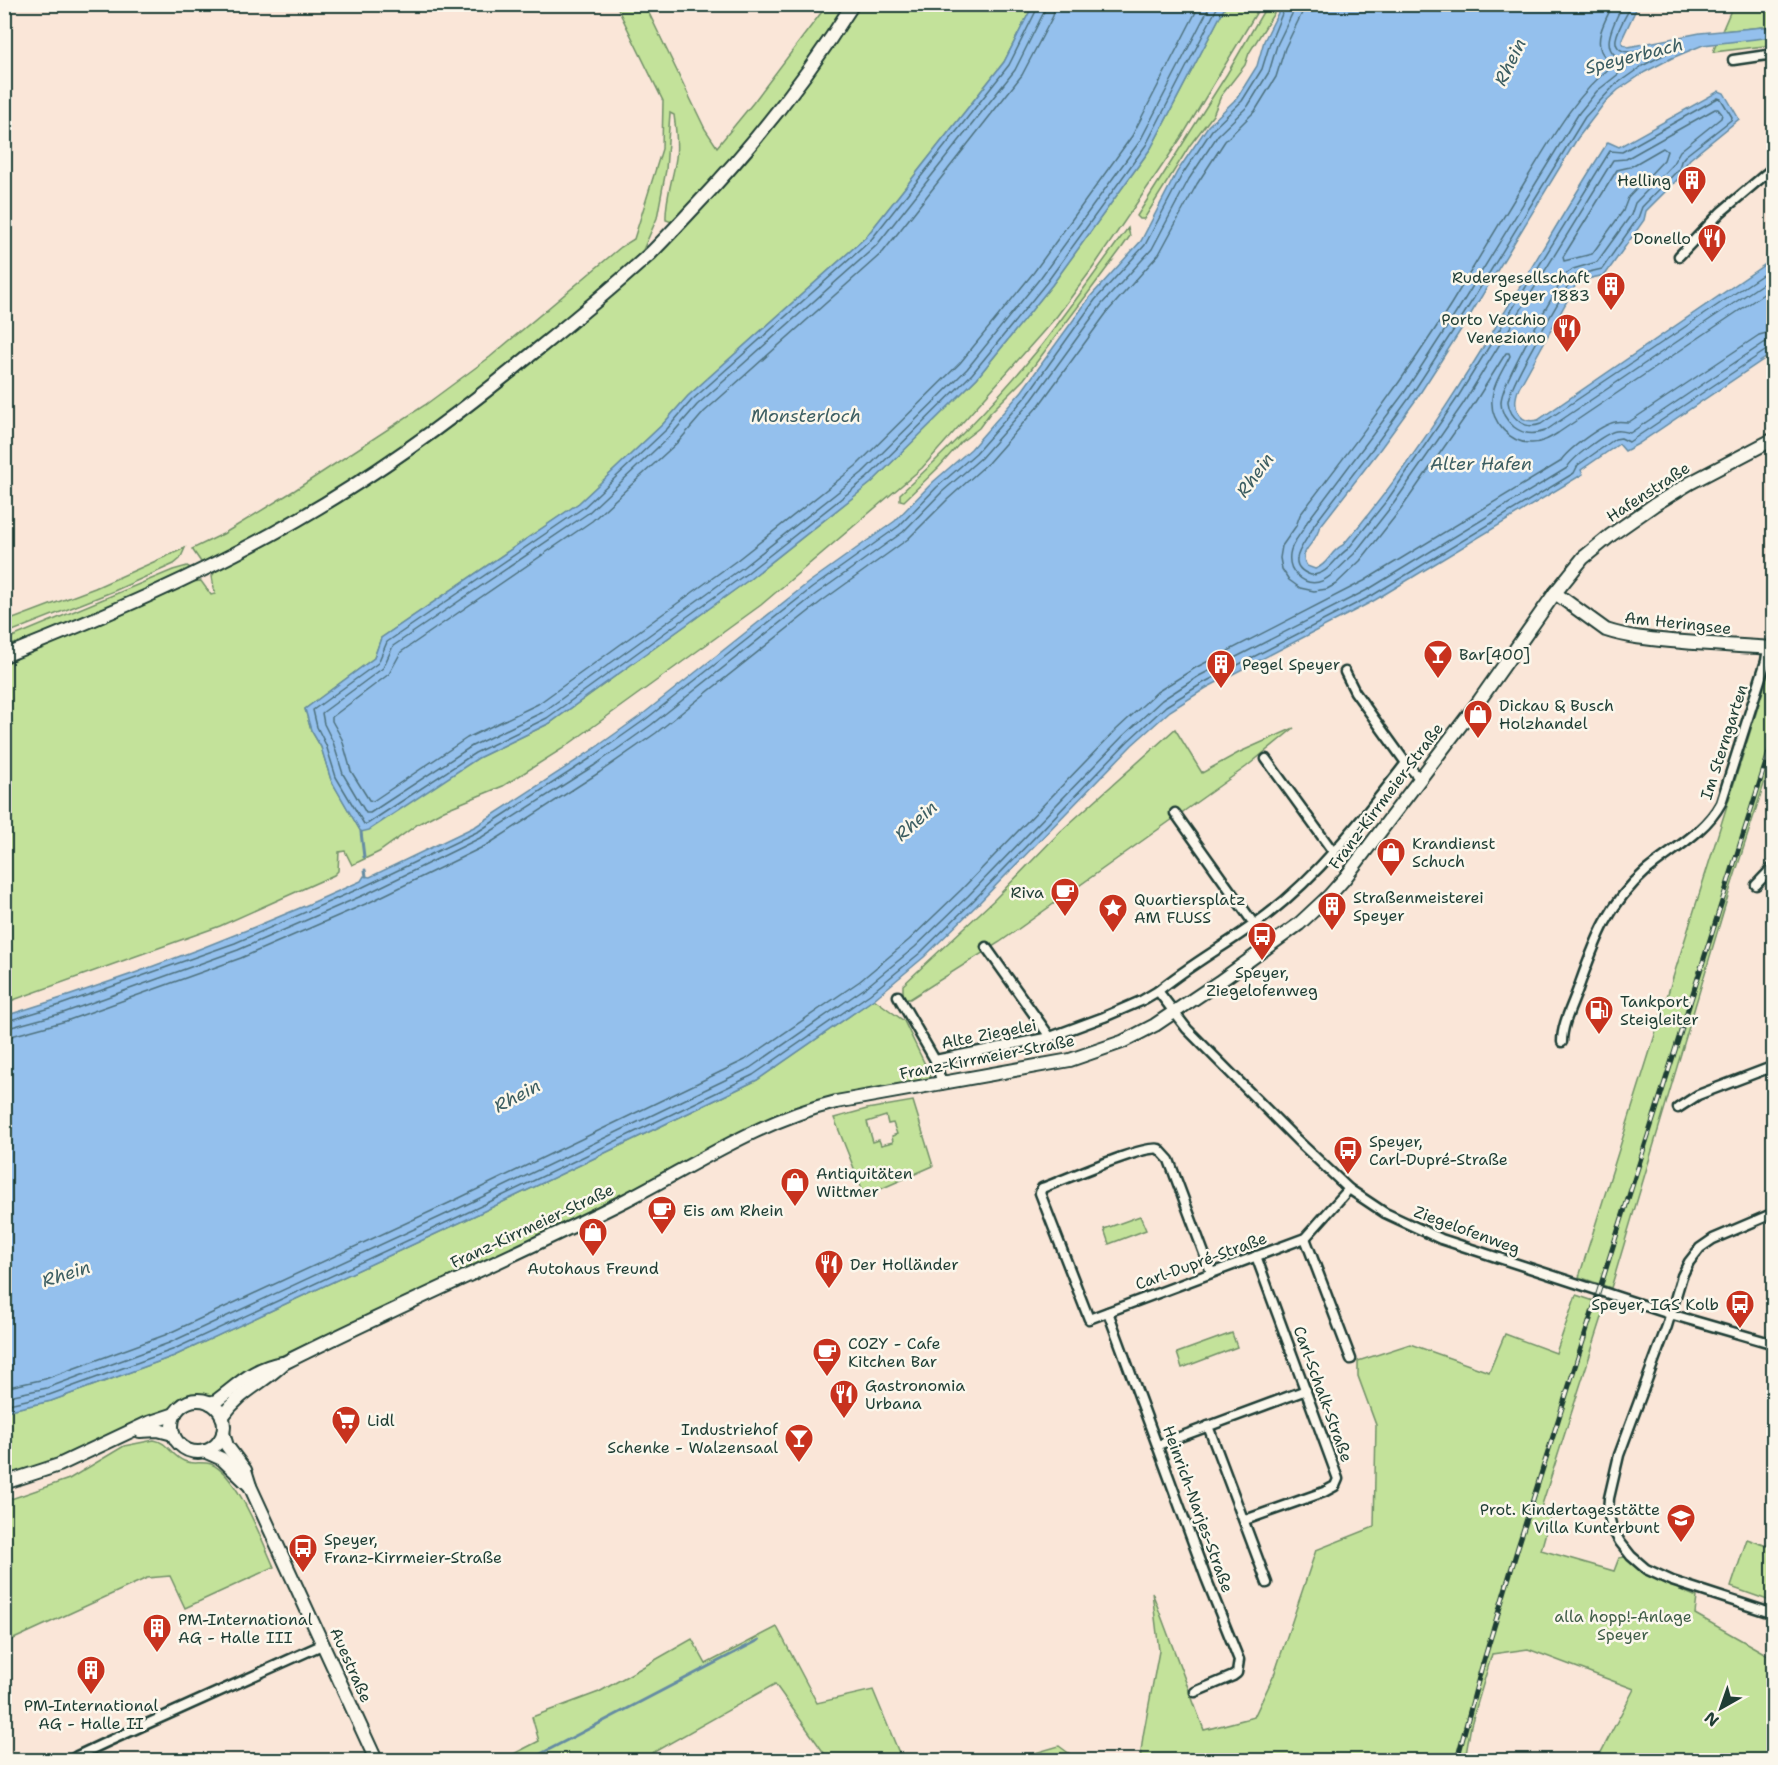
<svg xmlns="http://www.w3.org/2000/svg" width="1778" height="1765" font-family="'Shantell Sans',sans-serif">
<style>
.green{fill:#c3e29a;stroke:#719067;stroke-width:1.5;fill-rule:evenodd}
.water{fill:#94c0ed;stroke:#658ca3;stroke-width:1.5}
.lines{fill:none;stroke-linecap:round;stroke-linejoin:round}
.shore{stroke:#4e717e;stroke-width:1.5}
.stream{stroke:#658ca3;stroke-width:3}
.street-casing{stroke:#1f3d34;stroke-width:13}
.secondary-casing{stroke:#1f3d34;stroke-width:16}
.street{stroke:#fbf7ec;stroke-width:8}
.secondary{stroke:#fbf7ec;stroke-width:12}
.rail-casing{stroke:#1f3d34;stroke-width:5}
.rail{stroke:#fbf7ec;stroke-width:3;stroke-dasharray:9;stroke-linecap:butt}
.labels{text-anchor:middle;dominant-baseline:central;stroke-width:5;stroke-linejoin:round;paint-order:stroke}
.poi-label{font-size:16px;fill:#1f3d34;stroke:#fbf7ec;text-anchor:start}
.street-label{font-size:16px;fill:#1f3d34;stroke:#fbf7ec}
.park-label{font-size:16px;fill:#405e48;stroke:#fbf7ec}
.water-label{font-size:18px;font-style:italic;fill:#3c5e62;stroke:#fbf7ec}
</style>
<rect width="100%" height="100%" fill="#fae6d8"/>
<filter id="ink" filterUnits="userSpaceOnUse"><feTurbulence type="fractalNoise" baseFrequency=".0167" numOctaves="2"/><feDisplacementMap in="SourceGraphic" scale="12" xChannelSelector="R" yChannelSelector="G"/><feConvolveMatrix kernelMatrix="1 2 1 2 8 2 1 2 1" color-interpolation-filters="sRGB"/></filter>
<g filter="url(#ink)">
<g class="green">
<path d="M616,5H645L705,129L717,147L753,103L827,5H846L797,77L739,149L680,216L672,222L666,220C665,199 673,179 676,158C678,143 676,130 674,115L670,113L666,170L657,218L643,250L615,278L535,345L410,443L288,520L204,563L201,562L192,549L223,534L295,490L425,405L490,357L621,247L634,239L662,149L663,101Z"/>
<path d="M860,5H1033L1004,62L866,237L688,396L663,424L579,503L381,638L374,658L305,709L311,730L321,747L331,780L361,832L478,758L550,723L750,579L871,483L977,378L1052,285L1151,148L1226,5H1261L1183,135L1092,269L1057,316L922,468L761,605L562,749L503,786L444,810L418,824L379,852L352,865L345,851L339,852L338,871L334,875L220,926L5,1003V661L191,582L201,581L211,595L215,594L212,576L218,568C271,541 323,513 373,481C460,425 542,357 619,287C666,244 713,201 754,152C793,105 827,55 860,5Z"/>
<path d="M1267,5H1279L1249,53L1245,65L1221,96L1213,115L1190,145L1144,219H1140L1137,216L1227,74Z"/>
<path d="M1731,10H1773V26L1722,31Z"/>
<path d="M1773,37V45L1713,52L1717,42Z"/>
<path d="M1128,228L1130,236L1121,249L1024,379L990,413L979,428L961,442L939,467L904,501L900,500V494C949,449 995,402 1037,351C1069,311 1097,269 1128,228Z"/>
<path d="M185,548L180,559L174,564L114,591L5,634V622L95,588Z"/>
<path d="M187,566L192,569L126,600L5,652V640L173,570Z"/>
<path d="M1773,659V756L1728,896L1611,1288L1579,1277Z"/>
<path d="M1294,728L1246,767L1000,942L910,999H903V985L994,900L1061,831L1175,729L1202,773L1240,752Z"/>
<path d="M874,999L904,1021L932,1079L836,1097L781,1114L622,1196L266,1363L215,1397L189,1394L178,1401L166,1414L76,1454L5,1479V1411L51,1401L174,1356L459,1223L757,1080Z"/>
<path d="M913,1101L933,1166L865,1196L834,1118L867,1109ZM886,1116L888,1124L893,1123L897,1134L892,1136L893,1142L881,1145L879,1140L873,1142L867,1122Z"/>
<path d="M1140,1216L1146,1230L1109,1244L1104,1229Z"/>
<path d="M1576,1295L1606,1305L1539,1514L1550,1518L1541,1550L1614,1571L1619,1558L1625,1557L1655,1579L1697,1597L1695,1614L1773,1658V1760H1597L1634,1689L1528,1649L1492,1654L1471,1725L1465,1760H1140L1143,1736L1159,1651L1152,1592L1204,1730L1254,1717L1274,1675L1316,1550L1374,1527L1376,1425L1358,1376V1361L1410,1344L1489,1372L1505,1334L1556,1353Z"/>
<path d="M1232,1333L1237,1347L1182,1368L1177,1353Z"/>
<path d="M154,1440C168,1442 171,1456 184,1461C192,1465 202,1461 211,1464C238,1475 262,1541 274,1567L185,1608L170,1576L147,1578L5,1643V1501L69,1479L124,1446Z"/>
<path d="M1747,1539L1773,1548V1602L1731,1587Z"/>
<path d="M777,1627L817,1703L873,1690L902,1760H829L775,1684L640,1760H502L539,1741L532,1717L599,1692L692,1639L706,1664Z"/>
<path d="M1059,1746L1078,1760H1011Z"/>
</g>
<g class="water">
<path d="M1033,5H1226L1151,148L1052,285L977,378L871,483L750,579L550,723L478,758L369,830L361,832L331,780L321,747L311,730L305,709L374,658L381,638L579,503L663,424L688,396L866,237L1004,62Z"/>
<path d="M1282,5H1638L1622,39V43L1628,47L1700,33L1774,26L1773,37L1703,45L1672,58L1645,72L1618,90L1606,101L1577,139L1469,317L1415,401L1378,452L1319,528C1317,544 1296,551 1307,566L1315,569C1328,565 1331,550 1343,545C1448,423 1522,277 1608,142L1619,147L1719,91L1724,93L1739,119L1690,159L1686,164V171L1646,211L1644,220L1605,275L1578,281L1519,388C1512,404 1516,425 1538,420L1773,259V353L1638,444L1625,451L1619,444L1581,470L1583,474L1375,600L1206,688L1170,711L1132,745L977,905L924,957L874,999L757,1080L459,1223L174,1356L51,1401L5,1411V1016C126,979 245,934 361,881L364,876L370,877L476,826L588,753L643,714L808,583L895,521L933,482L971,449L1022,391L1090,297L1141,241L1177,172L1208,126L1237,98L1257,66L1264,41Z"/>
</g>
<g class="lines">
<g class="shore">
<path d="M1038,4L1037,9L1009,65L870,241L692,400L667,429L583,508L387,642L378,663L313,710L317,727L326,745L336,777L364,824H367L475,753L547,718L746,574L867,478L972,374L1047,282L1146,145L1219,4"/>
<path d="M1046,4L1044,12L1015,70L876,246L697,405L672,434L587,514L393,646L383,668L322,713L324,724L333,742L343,774L366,813H370L472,746L543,712L742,568L862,473L967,369L1041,277L1140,141L1211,4"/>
<path d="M1055,4L1053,16L1022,75L883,252L704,412L679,441L592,521L401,652L389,674L332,717V721L342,739L351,771L369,800L373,801L467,738L538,704L736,561L856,466L960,363L1034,272L1132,136L1200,4"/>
<path d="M1613,4C1607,18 1595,35 1601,51C1604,57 1609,61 1611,67C1575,96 1553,136 1529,175C1503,218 1477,261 1451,304C1405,378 1353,446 1300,515L1296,526L1282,546L1280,558L1282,569L1289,580L1300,588L1314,591L1327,589L1336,584L1360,561L1401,509L1470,410L1506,353H1509L1510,356C1503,370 1493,384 1492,399C1490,421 1510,444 1532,443C1542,443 1550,438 1558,433L1774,287"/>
<path d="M1623,4C1614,24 1594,54 1629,61L1630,65L1597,91L1579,113L1458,310L1404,393L1307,522C1303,533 1291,542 1290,554C1289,562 1291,570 1297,575C1319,597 1339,567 1354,554L1394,503L1463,404L1613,160L1626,159L1715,109H1718L1722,114L1721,118L1680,151L1672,165L1635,203L1631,215L1597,262L1573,269L1566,274C1553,297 1500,383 1501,403C1501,413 1507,421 1514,427C1524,435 1534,435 1545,431L1774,276"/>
<path d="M1632,4C1627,15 1618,27 1616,39C1613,63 1661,47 1673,45L1675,49L1642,66L1615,85L1585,117L1464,314L1410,397L1373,448L1314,525C1309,541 1280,564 1311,575C1329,575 1335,557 1348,549L1388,499L1456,400L1610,151L1622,152L1718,98L1721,99L1732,117L1731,120L1685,156L1681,161L1679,169L1642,207L1638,218L1602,269L1576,275L1572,278C1561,299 1508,385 1508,402C1509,411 1513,417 1520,422C1527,427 1533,427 1541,424L1774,267"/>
<path d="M1663,148L1667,151L1664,160L1628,198L1623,211L1592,254L1564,261L1563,257L1617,170L1630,167Z"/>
<path d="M4,1022L60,1005L235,943L363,887L479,831L591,758L646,719L812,588L899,526L937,487L976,453L1027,395L1095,300L1145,245L1182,175L1212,130L1242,101L1262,69L1270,43L1286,4"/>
<path d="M4,1029L63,1013L238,950L366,894L482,837L595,765L651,725L816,594L903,532L942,492L981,458L1032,400L1101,305L1152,249L1189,179L1218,135L1248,106L1269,72L1277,45L1293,12L1294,4"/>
<path d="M4,1038L66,1021L241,958L370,902L487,845L600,772L656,733L822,601L908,539L948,499L988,463L1040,404L1108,311L1159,254L1197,184L1225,141L1255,111L1276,77L1285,48L1302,13L1303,4"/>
<path d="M4,1388L45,1379L165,1335L449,1203L745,1060L860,981L909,940L961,890L1116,730L1157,692L1195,668L1364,581L1560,462C1567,450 1601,425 1615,422C1619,421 1624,422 1629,422L1759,335L1774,331"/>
<path d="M4,1397L47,1388L169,1343L453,1211L750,1068L865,988L915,947L968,896L1123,736L1162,700L1199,676L1369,589L1567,468C1572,458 1605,433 1616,431C1621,430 1626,432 1630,433L1764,343L1774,340"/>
<path d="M4,1405L49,1395L172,1350L456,1218L753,1075L870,994L920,953L973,901L1128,741L1166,706L1203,683L1373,595L1574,473L1578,465L1615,439L1621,438L1629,442L1768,349L1774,348"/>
</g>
<g class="stream">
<path d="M361,832L364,857"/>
<path d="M365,870L366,876"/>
<path d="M529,1760L759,1640"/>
</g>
<g class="street-casing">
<g id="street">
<path d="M1733,60L1774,54"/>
<path d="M1679,256L1721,212L1774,167"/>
<path d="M1345,672L1355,692L1406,763L1420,779"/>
<path d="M1266,759L1334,853"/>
<path d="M1175,813L1254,924"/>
<path d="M1756,885L1774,866"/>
<path d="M986,947L1050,1037"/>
<path d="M1158,991C1192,963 1232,942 1267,915C1322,872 1363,818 1406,763"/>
<path d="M898,996L935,1060L1050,1037L1104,1017L1141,1001L1158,991L1187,1029L1297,1140L1349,1189L1385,1213L1441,1239L1670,1314L1774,1344"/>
<path d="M1562,1042C1562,1024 1572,1006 1578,989C1595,942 1607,905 1646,871C1671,850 1705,833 1721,803L1766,661L1768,648"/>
<path d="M935,1060L942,1084"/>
<path d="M1678,1108L1698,1095L1774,1066"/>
<path d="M1774,1213L1713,1239L1700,1248L1689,1262L1682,1276L1667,1326L1619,1455L1609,1498L1608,1512L1612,1528L1620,1542L1631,1556L1646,1569L1672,1581L1774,1614"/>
<path d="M1305,1238L1351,1359"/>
<path d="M1211,1272L1169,1160L1159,1149C1144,1144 1062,1181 1042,1188L1040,1193L1089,1319L1305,1238L1349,1189"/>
<path d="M1108,1312L1206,1578L1239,1660L1237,1673L1233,1676L1195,1692"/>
<path d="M1208,1426L1267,1583"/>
<path d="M1158,1445L1306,1390"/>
<path d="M1245,1520L1324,1492L1335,1486L1338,1479L1256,1256"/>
<path d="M71,1760L77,1756L109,1741L324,1644"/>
</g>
</g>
<g class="secondary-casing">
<g id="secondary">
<path d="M1555,593L1606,630C1627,637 1649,639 1671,641C1705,644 1739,646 1774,648"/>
<path d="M4,656C105,616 203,574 297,520C381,472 458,415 533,353C573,321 612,288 650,254C664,240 678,225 691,211C752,147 806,79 853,4"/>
<circle cx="198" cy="1426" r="26"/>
<path d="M210,1403L216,1401C239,1384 253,1368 283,1363"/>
<path d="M222,1417C242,1389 261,1385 284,1363C397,1306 513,1257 626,1200C694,1165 761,1120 836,1102L1070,1060L1122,1042L1155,1025L1219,982L1299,924L1329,896L1345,878L1479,701L1555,593L1583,558L1611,535L1654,505L1690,483L1774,439"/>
<path d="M140,1431L158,1430L173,1434"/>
<path d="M223,1433L227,1446L245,1470L250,1486L376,1760"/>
<path d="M204,1451L222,1459L250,1486"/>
<path d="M4,1483L59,1465L148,1423L175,1414"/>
</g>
</g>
<use href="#street" class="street"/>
<use href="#secondary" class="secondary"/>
<g class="rail-casing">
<path id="rail" d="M1457,1760L1481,1670L1518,1547L1774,737"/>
</g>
<use href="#rail" class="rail"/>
</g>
</g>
<defs>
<g id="building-pin" transform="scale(1.5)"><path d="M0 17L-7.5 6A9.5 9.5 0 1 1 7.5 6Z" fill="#c8321e" stroke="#fbf7ec"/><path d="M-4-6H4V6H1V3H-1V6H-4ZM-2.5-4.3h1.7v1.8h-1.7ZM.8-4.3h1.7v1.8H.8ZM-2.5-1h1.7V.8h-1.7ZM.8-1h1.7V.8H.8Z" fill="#fff"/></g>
<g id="restaurant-pin" transform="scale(1.5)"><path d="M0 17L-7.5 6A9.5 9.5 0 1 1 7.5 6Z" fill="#c8321e" stroke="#fbf7ec"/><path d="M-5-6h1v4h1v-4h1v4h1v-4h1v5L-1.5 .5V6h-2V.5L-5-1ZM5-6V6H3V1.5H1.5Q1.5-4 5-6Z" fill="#fff"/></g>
<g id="bar-pin" transform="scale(1.5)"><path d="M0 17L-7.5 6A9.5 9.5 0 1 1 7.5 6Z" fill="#c8321e" stroke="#fbf7ec"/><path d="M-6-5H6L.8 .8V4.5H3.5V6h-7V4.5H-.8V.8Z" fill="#fff"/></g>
<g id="shop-pin" transform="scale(1.5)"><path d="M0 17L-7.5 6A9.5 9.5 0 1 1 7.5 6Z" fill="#c8321e" stroke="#fbf7ec"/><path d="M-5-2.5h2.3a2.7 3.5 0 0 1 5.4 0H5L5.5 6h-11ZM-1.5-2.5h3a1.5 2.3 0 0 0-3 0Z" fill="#fff"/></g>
<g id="cafe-pin" transform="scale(1.5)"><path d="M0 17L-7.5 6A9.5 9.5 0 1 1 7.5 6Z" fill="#c8321e" stroke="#fbf7ec"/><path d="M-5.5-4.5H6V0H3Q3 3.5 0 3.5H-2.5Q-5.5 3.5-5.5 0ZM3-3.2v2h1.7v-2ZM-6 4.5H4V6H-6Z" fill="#fff"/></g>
<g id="sight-pin" transform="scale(1.5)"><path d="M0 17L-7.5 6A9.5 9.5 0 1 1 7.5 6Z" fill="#c8321e" stroke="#fbf7ec"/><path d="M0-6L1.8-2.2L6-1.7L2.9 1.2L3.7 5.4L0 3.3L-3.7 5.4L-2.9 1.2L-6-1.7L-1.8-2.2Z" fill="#fff"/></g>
<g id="bus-pin" transform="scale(1.5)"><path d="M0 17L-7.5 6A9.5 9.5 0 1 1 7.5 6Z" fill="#c8321e" stroke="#fbf7ec"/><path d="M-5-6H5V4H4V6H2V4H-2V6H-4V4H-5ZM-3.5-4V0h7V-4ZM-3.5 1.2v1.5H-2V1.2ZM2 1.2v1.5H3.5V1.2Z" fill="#fff"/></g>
<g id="fuel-pin" transform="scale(1.5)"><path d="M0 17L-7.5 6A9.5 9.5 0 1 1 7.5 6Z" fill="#c8321e" stroke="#fbf7ec"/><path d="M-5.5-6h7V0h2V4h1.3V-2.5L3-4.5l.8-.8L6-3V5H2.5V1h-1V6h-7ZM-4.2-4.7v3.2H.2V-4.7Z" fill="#fff"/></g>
<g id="supermarket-pin" transform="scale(1.5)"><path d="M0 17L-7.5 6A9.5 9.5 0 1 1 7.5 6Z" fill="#c8321e" stroke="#fbf7ec"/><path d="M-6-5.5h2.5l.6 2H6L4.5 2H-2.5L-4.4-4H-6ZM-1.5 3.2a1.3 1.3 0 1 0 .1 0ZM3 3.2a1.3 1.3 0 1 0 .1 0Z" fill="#fff"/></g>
<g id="school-pin" transform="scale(1.5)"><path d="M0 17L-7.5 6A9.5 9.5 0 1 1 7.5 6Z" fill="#c8321e" stroke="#fbf7ec"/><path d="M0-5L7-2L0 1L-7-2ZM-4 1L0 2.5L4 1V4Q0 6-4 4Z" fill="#fff"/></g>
</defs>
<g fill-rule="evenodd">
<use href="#building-pin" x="1692" y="180"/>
<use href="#restaurant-pin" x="1712" y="238"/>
<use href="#building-pin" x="1611" y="286"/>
<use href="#restaurant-pin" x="1567" y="328"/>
<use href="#bar-pin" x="1438" y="654"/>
<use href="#building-pin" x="1221" y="664"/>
<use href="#shop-pin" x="1478" y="714"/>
<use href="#shop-pin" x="1391" y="852"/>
<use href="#cafe-pin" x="1065" y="892"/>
<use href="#building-pin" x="1332" y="906"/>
<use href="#sight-pin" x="1113" y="908"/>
<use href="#bus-pin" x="1262" y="936"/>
<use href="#fuel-pin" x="1599" y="1010"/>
<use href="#bus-pin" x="1348" y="1150"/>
<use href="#shop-pin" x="795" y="1182"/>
<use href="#cafe-pin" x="662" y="1210"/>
<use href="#shop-pin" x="593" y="1232"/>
<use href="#restaurant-pin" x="829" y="1264"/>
<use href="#bus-pin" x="1740" y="1304"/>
<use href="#cafe-pin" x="827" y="1352"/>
<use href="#restaurant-pin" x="844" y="1394"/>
<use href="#supermarket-pin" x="346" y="1420"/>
<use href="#bar-pin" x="799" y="1438"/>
<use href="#school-pin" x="1681" y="1518"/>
<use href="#bus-pin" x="303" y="1548"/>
<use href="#building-pin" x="157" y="1628"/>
<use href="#building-pin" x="91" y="1670"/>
</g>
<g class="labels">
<g class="poi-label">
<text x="1671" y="180" text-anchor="end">Helling</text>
<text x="1691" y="238" text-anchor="end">Donello</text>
<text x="1590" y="277" text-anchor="end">Rudergesellschaft<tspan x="1590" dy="18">Speyer 1883</tspan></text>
<text x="1546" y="319" text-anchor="end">Porto Vecchio<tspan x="1546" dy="18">Veneziano</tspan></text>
<text x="1459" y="654">Bar[400]</text>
<text x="1242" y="664">Pegel Speyer</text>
<text x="1499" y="705">Dickau &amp; Busch<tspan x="1499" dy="18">Holzhandel</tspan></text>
<text x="1412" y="843">Krandienst<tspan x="1412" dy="18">Schuch</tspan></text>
<text x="1044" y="892" text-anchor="end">Riva</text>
<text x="1353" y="897">Straßenmeisterei<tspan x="1353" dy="18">Speyer</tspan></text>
<text x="1134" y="899">Quartiersplatz<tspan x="1134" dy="18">AM FLUSS</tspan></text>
<text x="1262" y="972" text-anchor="middle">Speyer,<tspan x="1262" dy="18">Ziegelofenweg</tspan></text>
<text x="1620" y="1001">Tankport<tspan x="1620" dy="18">Steigleiter</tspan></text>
<text x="1369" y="1141">Speyer,<tspan x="1369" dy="18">Carl-Dupré-Straße</tspan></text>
<text x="816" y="1173">Antiquitäten<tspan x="816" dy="18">Wittmer</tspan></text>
<text x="683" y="1210">Eis am Rhein</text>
<text x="850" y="1264">Der Holländer</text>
<text x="593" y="1268" text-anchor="middle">Autohaus Freund</text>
<text x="1719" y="1304" text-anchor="end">Speyer, IGS Kolb</text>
<text x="848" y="1343">COZY - Cafe<tspan x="848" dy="18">Kitchen Bar</tspan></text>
<text x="865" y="1385">Gastronomia<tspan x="865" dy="18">Urbana</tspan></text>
<text x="367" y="1420">Lidl</text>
<text x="778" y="1429" text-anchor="end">Industriehof<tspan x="778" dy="18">Schenke - Walzensaal</tspan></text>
<text x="1660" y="1509" text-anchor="end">Prot. Kindertagesstätte<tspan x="1660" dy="18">Villa Kunterbunt</tspan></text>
<text x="324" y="1539">Speyer,<tspan x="324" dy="18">Franz-Kirrmeier-Straße</tspan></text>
<text x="178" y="1619">PM-International<tspan x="178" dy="18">AG - Halle III</tspan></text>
<text x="91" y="1705" text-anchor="middle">PM-International<tspan x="91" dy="18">AG - Halle II</tspan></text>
</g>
<g class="street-label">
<text transform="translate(1648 492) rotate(-33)">Hafenstraße</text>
<text transform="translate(1678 623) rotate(6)">Am Heringsee</text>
<text transform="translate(1724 742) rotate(-72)">Im Sterngarten</text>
<text transform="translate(1386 796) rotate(-53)">Franz-Kirrmeier-Straße</text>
<text transform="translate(989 1034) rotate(-11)">Alte Ziegelei</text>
<text transform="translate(987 1057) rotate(-11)">Franz-Kirrmeier-Straße</text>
<text transform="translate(532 1226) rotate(-25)">Franz-Kirrmeier-Straße</text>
<text transform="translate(1467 1230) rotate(20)">Ziegelofenweg</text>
<text transform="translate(1201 1261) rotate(-20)">Carl-Dupré-Straße</text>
<text transform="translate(1323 1394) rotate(70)">Carl-Schalk-Straße</text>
<text transform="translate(1198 1509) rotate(70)">Heinrich-Narjes-Straße</text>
<text transform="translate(351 1665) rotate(66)">Auestraße</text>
</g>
<g class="park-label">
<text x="1623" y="1616">alla hopp!-Anlage<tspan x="1623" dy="18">Speyer</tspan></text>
</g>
<g class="water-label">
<text transform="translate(1634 56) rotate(-14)">Speyerbach</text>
<text transform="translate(1510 62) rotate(-64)">Rhein</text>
<text x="806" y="416">Monsterloch</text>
<text x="1481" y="464">Alter Hafen</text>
<text transform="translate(1255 475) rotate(-53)">Rhein</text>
<text transform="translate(916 821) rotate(-42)">Rhein</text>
<text transform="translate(517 1096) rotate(-28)">Rhein</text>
<text transform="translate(66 1274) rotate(-18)">Rhein</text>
</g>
</g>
<rect width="1778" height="1765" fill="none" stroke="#fbf7ec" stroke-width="24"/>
<rect x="12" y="12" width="1754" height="1741" fill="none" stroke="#1f3d34" stroke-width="2" filter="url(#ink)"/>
<g transform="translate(1721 1708) rotate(220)" stroke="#fbf7ec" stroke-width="4.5" paint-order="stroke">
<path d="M0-4.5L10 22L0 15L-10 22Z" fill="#1f3d34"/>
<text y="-9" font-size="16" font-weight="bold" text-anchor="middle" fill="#1f3d34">N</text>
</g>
</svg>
